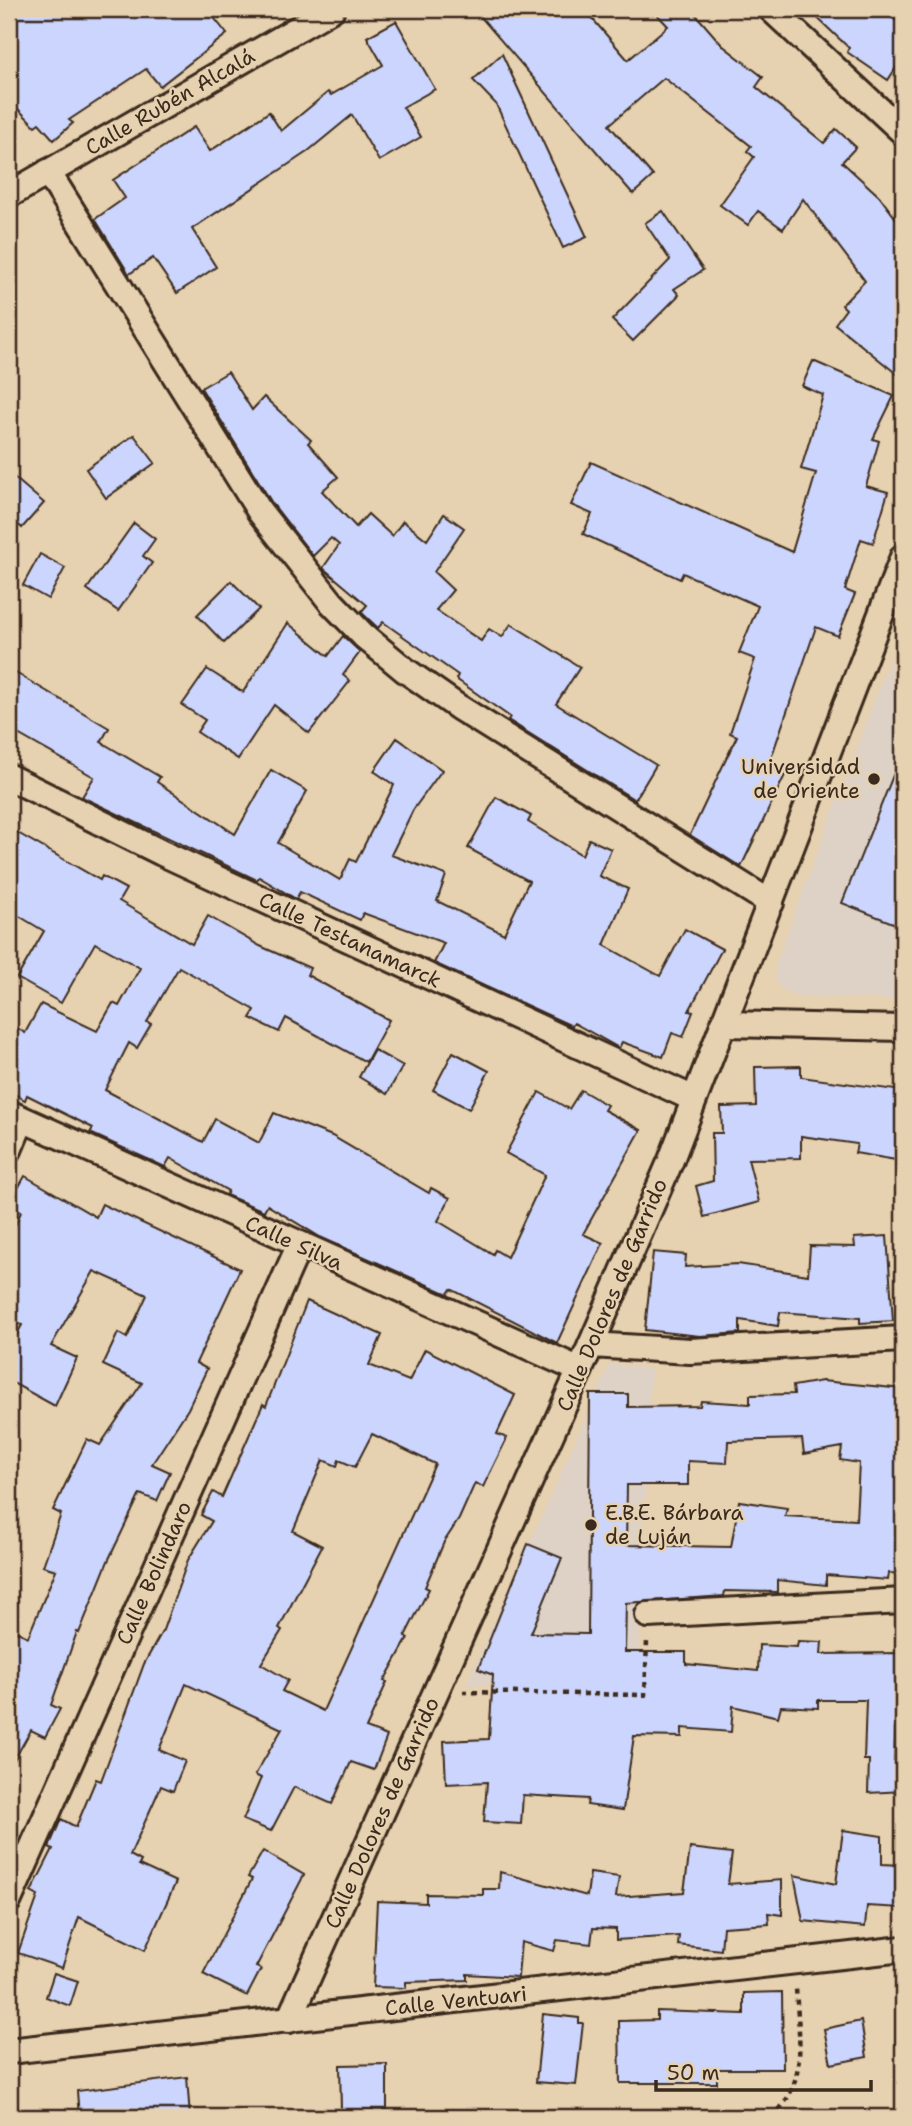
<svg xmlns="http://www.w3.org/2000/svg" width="912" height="2126" font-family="'Shantell Sans',sans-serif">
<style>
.built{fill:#ded2c7}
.building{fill:#cbd5fd;stroke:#3b2a1e;stroke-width:2;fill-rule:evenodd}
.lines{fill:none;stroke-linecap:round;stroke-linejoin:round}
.street-casing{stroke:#3b2a1e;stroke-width:30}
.path{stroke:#3b2a1e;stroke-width:4.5;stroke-dasharray:5 5;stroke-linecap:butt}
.street{stroke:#e6d1b0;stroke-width:24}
.poi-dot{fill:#3b2a1e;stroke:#e6d1b0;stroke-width:2.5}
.labels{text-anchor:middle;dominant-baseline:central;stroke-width:5;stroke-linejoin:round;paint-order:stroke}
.street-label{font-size:21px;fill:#3b2a1e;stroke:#e6d1b0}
.poi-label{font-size:21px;fill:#3b2a1e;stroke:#e6d1b0;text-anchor:end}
</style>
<rect width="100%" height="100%" fill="#e6d1b0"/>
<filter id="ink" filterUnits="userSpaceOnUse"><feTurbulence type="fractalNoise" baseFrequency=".0143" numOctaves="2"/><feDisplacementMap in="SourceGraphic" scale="14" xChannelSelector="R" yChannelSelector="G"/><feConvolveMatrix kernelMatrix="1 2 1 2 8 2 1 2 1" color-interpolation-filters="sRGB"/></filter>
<g filter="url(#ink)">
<g class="built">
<path d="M903,624V1000L795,996L779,987L775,978L776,963Z"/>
<path d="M610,1364L651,1369L637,1682L466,1685Z"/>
</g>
<g class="building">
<path d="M9,9H207L227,34L160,86L146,69L69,120L73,123L54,140L39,123L35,126L9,100Z"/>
<path d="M474,9H584L628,60L668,26L652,9H691L722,45L763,77L756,87L824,143L836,129L856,147L842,162L879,196L903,228V379L835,324L846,309L842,305L865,281L803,199L783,229L758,211L748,225L720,205L754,157L747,151L751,146L664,78L609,125L653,176L633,194Z"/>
<path d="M808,9H878L903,25V57L888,80L847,52L849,48Z"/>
<path d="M396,21L435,89L403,107L421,137L379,161L352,115L307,152L192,229L216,267L177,293L153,258L129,274L95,219L125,198L113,180L194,127L210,151L269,112L281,131L328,92L331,95L383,65L367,37Z"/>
<path d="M502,54L587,237L563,248L496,104L473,80Z"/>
<path d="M663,211L703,270L674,289L679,295L633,341L612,320L670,260L645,223Z"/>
<path d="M813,361L894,396L873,439L879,441L866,486L888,492L873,543L861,539L845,590L855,594L838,636L816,627L768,767L785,775L741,867L690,835L737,736L730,733L755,659L739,653L758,606L683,573L680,579L583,534L592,514L571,505L591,462L792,552L816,473L801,469L823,395L802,386Z"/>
<path d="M228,372L252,410L264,397L311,440L308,443L338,477L322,491L356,527L368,514L392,536L403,521L427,540L444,514L464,528L434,572L453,590L436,610L481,641L489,629L502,637L511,624L580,667L556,704L656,765L635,800L508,720L510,717L456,679L458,675L383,622L378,628L361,612L367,605L323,568L339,545L331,538L313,556L272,503L201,388Z"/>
<path d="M134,435L155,463L106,498L86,469Z"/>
<path d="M9,473L44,503L22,528L9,516Z"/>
<path d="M134,523L155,539L143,556L152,563L118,611L87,589Z"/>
<path d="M40,554L65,568L48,599L23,585Z"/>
<path d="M231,581L259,609L224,643L197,615Z"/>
<path d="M288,623L328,656L343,636L360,652L343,675L350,681L309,733L274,705L238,759L197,732L205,720L182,705L207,669L243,692Z"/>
<path d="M9,669L109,728L101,742L160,777L157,782L235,834L271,770L307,791L278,843L340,880L350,859L356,862L394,785L374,771L397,738L442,770L413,810L391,855L446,875L437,901L504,934L529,881L468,848L496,797L531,816L528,822L582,855L589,839L611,849L599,876L628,889L604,945L660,976L685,929L722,949L689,1011L693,1012L683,1037L672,1033L663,1057L622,1042L619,1048L574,1023L572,1026L434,963L444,943L363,913L360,920L300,892L296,899L259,877L257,880L82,797L94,777L9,729Z"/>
<path d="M902,753H903V927L842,903Z"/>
<path d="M9,828L100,880L102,876L126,889L119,901L192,944L208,916L260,946L310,968L307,975L389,1020L366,1062L286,1018L279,1032L250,1018L255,1010L179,967L147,1022L151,1024L137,1048L129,1043L105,1090L203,1142L215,1119L259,1143L274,1113L332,1136L429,1193L431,1188L450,1198L438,1221L493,1254L495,1250L507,1257L545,1175L506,1153L539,1092L569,1109L581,1090L607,1105L604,1110L641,1130L583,1234L603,1243L557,1343L451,1289L448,1294L320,1237L267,1205L264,1211L226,1195L228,1191L170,1158L165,1167L90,1133L93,1128L27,1095L25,1100L9,1091V1023L25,1033L41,1004L97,1031L113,1003L119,1006L140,968L95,943L61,1003L17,978L44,931L9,910Z"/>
<path d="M374,1050L403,1066L387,1094L359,1077Z"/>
<path d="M453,1052L489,1071L469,1109L433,1090Z"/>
<path d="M801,1066V1077L903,1091V1118L896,1160L855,1153L857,1144L801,1136V1158L748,1159L759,1202L704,1217L696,1186L713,1181L712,1133H722L721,1107L756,1106L755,1067Z"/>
<path d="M25,1176L96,1217L102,1204L240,1269L196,1363L207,1369L188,1409L152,1464L170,1472L157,1501L140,1494L108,1561L79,1633L77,1632L51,1705L60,1709L45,1737L31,1730L9,1769V1628L28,1637L56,1570L43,1566L61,1514L53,1510L87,1439L100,1445L142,1383L103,1365L118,1333L127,1338L147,1295L94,1271L51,1346L77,1358L55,1406L9,1381V1349L22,1325L9,1320V1239L21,1212L9,1204Z"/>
<path d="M887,1236L893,1321L860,1323V1318L780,1312L778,1326L740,1320V1333L700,1336L645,1330L653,1252L686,1255L685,1267L738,1264L808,1275L810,1246L855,1247L854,1238Z"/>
<path d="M307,1301L382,1335L369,1365L409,1381L425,1349L515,1395L497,1434L507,1438L483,1487L475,1483L459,1519L444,1542L425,1587L429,1589L405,1636L408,1638L384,1681L387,1682L366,1728L387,1736L374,1770L351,1762L332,1804L294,1787L271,1831L243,1820L261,1778L255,1775L282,1729L186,1684L159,1750L185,1761L173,1791L161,1786L130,1855L141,1861L139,1865L176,1882L145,1950L79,1917L62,1968L18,1953L38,1896L31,1892L53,1849L49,1847L61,1819L76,1827L96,1779L101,1781L144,1664L163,1630L188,1560L212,1521L201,1515L213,1492L222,1497L263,1404L266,1406ZM372,1434L435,1464L323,1711L282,1691L288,1680L261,1664L282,1630L279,1628L322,1546L293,1531L323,1460L337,1466L339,1460L355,1467Z"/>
<path d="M822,1381L903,1389V1574L889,1573L888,1580L826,1575V1585L777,1580V1592L725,1591L724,1596L626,1603L625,1652H686V1664L758,1671L759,1645L797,1647L798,1641L822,1642L821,1654L899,1653L894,1760H903V1791L868,1793L869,1760H864L866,1700H818V1708L781,1706L778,1717L733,1706L731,1732L682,1728V1737L634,1736L623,1810L587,1805L588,1799L523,1795L521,1824L484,1822L487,1782L446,1784L444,1741L489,1739L493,1675L478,1669L528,1544L562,1558L531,1633L588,1634L590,1394H628V1407L700,1406L701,1401L750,1404V1395L794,1394L793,1386ZM802,1439L804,1454L842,1447L840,1460L859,1463L856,1520L785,1516L787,1508L739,1501L731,1547L626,1545L627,1485H688V1461L727,1463L728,1441Z"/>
<path d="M843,1830L882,1836V1864L903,1865V1908L867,1906L865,1927L803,1921L794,1875L836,1884Z"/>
<path d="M690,1848L732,1853L728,1884L782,1880V1915L768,1913L769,1924L723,1927L721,1950L678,1945L679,1936L616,1940V1929L593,1928L591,1944L557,1940L554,1951L521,1942L518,1977L467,1974V1980L406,1982V1988L373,1987L377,1901L426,1903V1894L483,1895V1889H499L500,1872L587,1896L590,1873L619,1877L616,1897L684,1892Z"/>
<path d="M263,1851L304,1875L256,1967L261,1969L247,1996L203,1974L252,1879L248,1877Z"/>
<path d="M54,1973L78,1981L70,2006L46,1997Z"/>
<path d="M782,1992L783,2069H717V2083H620L619,2021L657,2020V2011L744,2014V1993Z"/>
<path d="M543,2014L579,2018V2023H583L576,2085L536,2082Z"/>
<path d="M861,2021L867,2057L831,2064L824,2029Z"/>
<path d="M387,2064V2110H341L340,2065Z"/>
<path d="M187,2077L190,2117H79L77,2091Z"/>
</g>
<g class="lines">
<g class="street-casing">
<g id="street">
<path d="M771,9L903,132"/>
<path d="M48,172L260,512L331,602L364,636L405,670L458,707L771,903"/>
<path d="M9,195L332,9"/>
<path d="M9,777L162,853L694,1099"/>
<path d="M724,1024L903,1028"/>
<path d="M9,1113L580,1370"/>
<path d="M9,1150L22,1119"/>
<path d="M591,1345L690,1351L903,1339"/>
<path d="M648,1615L903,1601"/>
<path d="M9,1900L299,1246"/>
<path d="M289,2020L591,1345L671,1160L903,557"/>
<path d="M9,2051L903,1949"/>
</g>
</g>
<g class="path">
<path d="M463,1692L645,1695L647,1641"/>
<path d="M772,2117C810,2082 798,2034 796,1987"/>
</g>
<use href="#street" class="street"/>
</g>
</g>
<g class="poi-dot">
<circle cx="874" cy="779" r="7"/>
<circle cx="591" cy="1525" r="7"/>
</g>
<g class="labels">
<g class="street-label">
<text transform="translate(170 102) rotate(-30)">Calle Rubén Alcalá</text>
<text transform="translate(350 940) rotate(25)">Calle Testanamarck</text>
<text transform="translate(294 1243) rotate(24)">Calle Silva</text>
<text transform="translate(612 1295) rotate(-67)">Calle Dolores de Garrido</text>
<text transform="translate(154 1573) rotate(-66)">Calle Bolindaro</text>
<text transform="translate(382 1813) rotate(-66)">Calle Dolores de Garrido</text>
<text transform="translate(456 2001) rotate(-6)">Calle Ventuari</text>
</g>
<g class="poi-label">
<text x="860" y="767">Universidad<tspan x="860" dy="24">de Oriente</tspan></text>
<text x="605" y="1513" text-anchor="start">E.B.E. Bárbara<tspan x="605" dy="24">de Luján</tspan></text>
</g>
</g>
<rect width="912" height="2126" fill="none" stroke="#e6d1b0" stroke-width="35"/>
<rect x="18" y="18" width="877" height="2091" fill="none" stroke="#3b2a1e" stroke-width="2.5" filter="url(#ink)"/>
<path d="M656 2080v10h215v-10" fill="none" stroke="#3b2a1e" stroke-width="3.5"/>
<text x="667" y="2080" font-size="21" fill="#3b2a1e" stroke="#e6d1b0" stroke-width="5" paint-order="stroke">50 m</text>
</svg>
